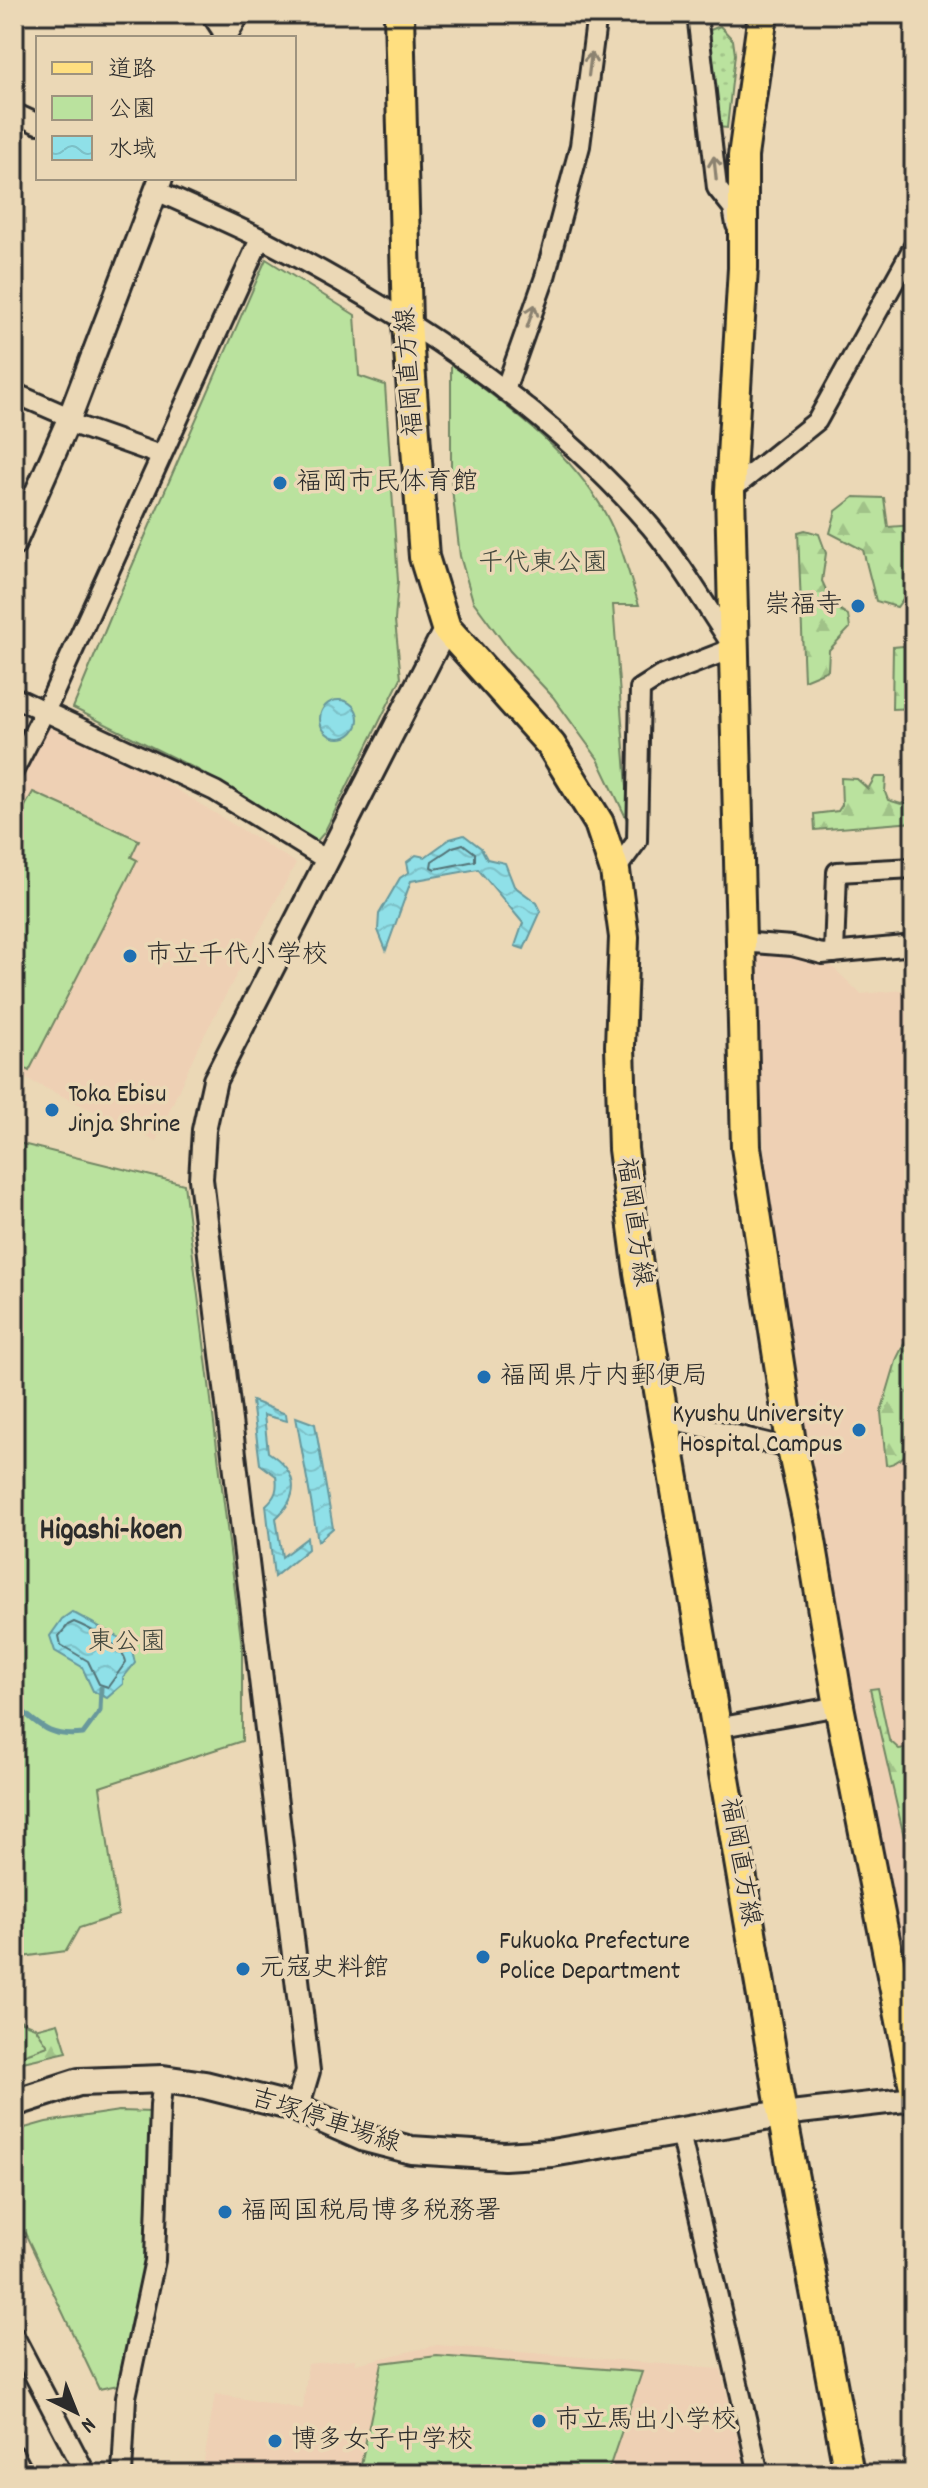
<svg xmlns="http://www.w3.org/2000/svg" width="928" height="2488" font-family="Dekko,'Klee One',sans-serif">
<style>
.built{fill:#eed0b4}
.grass{fill:url(#grass-dots);stroke:#728664;stroke-width:2}
.forest{fill:url(#forest-firs);stroke:#728664;stroke-width:2}
.park{fill:#bae29e;stroke:#728664;stroke-width:2}
.water{fill:url(#water-waves);stroke:#67989c;stroke-width:2}
.lines{fill:none;stroke-linecap:round;stroke-linejoin:round}
.shore{stroke:#537377;stroke-width:2}
.stream{stroke:#67989c;stroke-width:5}
.minor-casing{stroke:#2b2b2b;stroke-width:24}
.tertiary-casing{stroke:#2b2b2b;stroke-width:28}
.secondary-casing{stroke:#2b2b2b;stroke-width:32}
.primary-casing{stroke:#2b2b2b;stroke-width:34}
.minor{stroke:#ebd8b6;stroke-width:18}
.tertiary{stroke:#ebd8b6;stroke-width:22}
.secondary{stroke:#ebd8b6;stroke-width:26}
.primary{stroke:#ffdf80;stroke-width:28}
.oneway{stroke:#8b8270}
.poi-dot{fill:#1f6fb2;stroke:#ebd8b6;stroke-width:3}
.labels{text-anchor:middle;dominant-baseline:central;stroke-width:7;stroke-linejoin:round;paint-order:stroke}
.street-label{font-size:26px;fill:#2b2b2b;stroke:#ebd8b6}
.poi-label{font-size:26px;fill:#2b2b2b;stroke:#ebd8b6;text-anchor:start}
.park-label{font-size:26px;fill:#40463c;stroke:#ebd8b6}
.quarter-label{font-size:30px;font-weight:bold;fill:#2b2b2b;stroke:#ebd8b6}
</style>
<defs>
<pattern id="grass-dots" width="8" height="8" patternUnits="userSpaceOnUse" patternTransform="scale(2)"><rect width="8" height="8" fill="#bae29e"/><path d="M2 2h.1M6 6h.1" fill="none" stroke="#a0c288" stroke-width="1.8" stroke-linecap="round"/></pattern>
<pattern id="forest-firs" width="22" height="20" patternUnits="userSpaceOnUse" patternTransform="scale(2)"><rect width="22" height="20" fill="#bae29e"/><path d="M5 1l3.5 6h-7zM16 11l3.5 6h-7z" fill="#a0c288"/></pattern>
<pattern id="water-waves" width="16" height="10" patternUnits="userSpaceOnUse" patternTransform="scale(2)"><rect width="16" height="10" fill="#8fe0e8"/><path d="M0 5q4-4 8 0t8 0" fill="none" stroke="#7cc0c7"/></pattern>
</defs>
<rect width="100%" height="100%" fill="#ebd8b6"/>
<filter id="ink" filterUnits="userSpaceOnUse"><feTurbulence type="fractalNoise" baseFrequency=".0125" numOctaves="2"/><feDisplacementMap in="SourceGraphic" scale="16" xChannelSelector="R" yChannelSelector="G"/><feConvolveMatrix kernelMatrix="1 2 1 2 8 2 1 2 1" color-interpolation-filters="sRGB"/></filter>
<g filter="url(#ink)">
<g class="built">
<path d="M45,725L158,778L296,863L197,1049L156,1141L14,1073V785Z"/>
<path d="M758,952L823,958L861,994L914,989V2013L880,1855L795,1369L765,1159L754,956Z"/>
<path d="M437,2345L721,2369L746,2474H202L215,2394L303,2409L308,2364L355,2359L356,2364Z"/>
</g>
<path class="grass" d="M720,26L733,40L735,54L727,128L718,127L708,31Z"/>
<g class="forest">
<path d="M854,497L884,498L888,527L914,525V584L897,607L876,601L863,550L830,533L836,511Z"/>
<path d="M805,530L819,534L826,553L822,581L833,605L848,615L850,628L829,650L828,670L804,680L798,532Z"/>
<path d="M914,645V708L892,709L893,647Z"/>
<path d="M875,777H886L885,792L888,800L901,804L914,799V822L815,830L814,814L838,811L842,805L841,778L857,779L868,789Z"/>
<path d="M914,1324V1446C906,1454 898,1464 886,1465L881,1412L897,1358Z"/>
<path d="M878,1688L889,1740L899,1749L914,1747V1839L905,1841L870,1689Z"/>
<path d="M14,2004L17,2018L35,2029L58,2023L67,2052L14,2064Z"/>
</g>
<g class="park">
<path d="M266,259L355,315L359,376L385,385L398,581L395,621L401,678L324,833L317,841L198,770L73,708L123,587Z"/>
<path d="M451,364C507,406 570,450 605,513C621,541 629,575 639,605H613L630,826L598,759L553,697L510,651L473,601L460,556L451,480Z"/>
<path d="M33,792L139,840L131,857L137,860L29,1071L14,1061V826Z"/>
<path d="M14,1142L184,1184L242,1647V1741L100,1787L118,1915L79,1928L66,1951L14,1958Z"/>
<path d="M14,2019L35,2027L48,2046L14,2058Z"/>
<path d="M119,2111L153,2112L147,2261L118,2385L99,2389L14,2210V2131L46,2122Z"/>
<path d="M437,2356L642,2372L607,2474H359L382,2363Z"/>
</g>
<g class="water">
<circle cx="339" cy="719" r="19"/>
<path d="M464,835L481,848L487,859L505,863L514,886L537,903L541,911L524,949L515,946L523,923L478,869L411,881L386,950L378,930L379,914L400,878L409,872L407,862L416,855L425,857L450,839Z"/>
<path d="M252,1401L286,1414L287,1421L264,1415L268,1452C297,1471 302,1494 276,1518L282,1557L307,1538L308,1549L274,1577L266,1505C276,1496 278,1489 276,1476L260,1464Z"/>
<path d="M296,1417L315,1424L333,1528L318,1541Z"/>
<path d="M72,1612L122,1639L132,1650L135,1663L123,1678V1684L107,1698L93,1691L82,1667L55,1651L50,1636L62,1619Z"/>
</g>
<g class="lines">
<g class="shore">
<path d="M463,844L475,853V861L435,869L431,867L432,861L453,847Z"/>
<path d="M74,1622C89,1628 124,1646 126,1662L108,1687L99,1684L88,1661L61,1645L59,1636L68,1625Z"/>
</g>
<path class="stream" d="M14,1704C40,1725 47,1738 83,1734L100,1711L101,1688"/>
<g class="minor-casing">
<g id="minor">
<path d="M211,14L225,35"/>
<path d="M697,14L717,188L733,208L736,225"/>
<path d="M14,113L38,124"/>
<path d="M157,191C192,207 228,222 262,239C402,311 548,406 651,527C682,564 707,608 734,648L659,677L640,689L637,841L615,871"/>
<path d="M505,390L545,277L580,146L597,14"/>
<path d="M14,393L60,413L78,426L160,455"/>
<path d="M730,491L817,421L914,246"/>
<path d="M14,697L215,791L327,860"/>
<path d="M14,770L51,699L260,239"/>
<path d="M739,942L792,946L822,954L914,945"/>
<path d="M834,953L837,872L914,868"/>
<path d="M663,1417L792,1449"/>
<path d="M716,1728L839,1706"/>
<path d="M680,2133L759,2474"/>
<path d="M14,2336L86,2474"/>
<path d="M14,2455L24,2474"/>
<path d="M122,2474L126,2397L155,2260L160,2105L163,2079"/>
</g>
</g>
<g class="tertiary-casing">
<g id="tertiary">
<path d="M224,38L238,14"/>
<path d="M14,544L69,419L161,178"/>
<path d="M297,2108L308,2071L201,1179L204,1130L215,1080L446,628"/>
<path d="M782,2114L914,2099"/>
</g>
</g>
<g class="secondary-casing">
<path id="secondary" d="M14,2103L79,2082L163,2079L205,2085L297,2108L365,2138L411,2150L504,2156L552,2153L782,2114"/>
</g>
<g class="primary-casing">
<g id="primary">
<path d="M399,14L407,323L424,557L446,628L551,745L599,823L615,871L624,937L620,1046L623,1149L639,1273L782,2114L849,2474"/>
<path d="M763,14L743,156V268L730,491L746,1147L792,1449L808,1523L839,1706L914,2087"/>
</g>
</g>
<use href="#minor" class="minor"/>
<use href="#tertiary" class="tertiary"/>
<use href="#secondary" class="secondary"/>
<use href="#primary" class="primary"/>
</g>
<defs><path id="oneway-shaft" d="M-6 0H5M1.5-3L5.5 0L1.5 3" fill="none" stroke-width="1.6" stroke-linecap="round" stroke-linejoin="round" transform="scale(2)"/></defs>
<g class="oneway">
<use href="#oneway-shaft" transform="translate(590 64) rotate(-83)"/>
<use href="#oneway-shaft" transform="translate(715 168) rotate(-96)"/>
<use href="#oneway-shaft" transform="translate(531 316) rotate(-71)"/>
</g>
</g>
<g class="poi-dot">
<circle cx="280" cy="483" r="8"/>
<circle cx="858" cy="606" r="8"/>
<circle cx="130" cy="956" r="8"/>
<circle cx="52" cy="1110" r="8"/>
<circle cx="484" cy="1377" r="8"/>
<circle cx="859" cy="1430" r="8"/>
<circle cx="483" cy="1957" r="8"/>
<circle cx="243" cy="1969" r="8"/>
<circle cx="225" cy="2212" r="8"/>
<circle cx="539" cy="2421" r="8"/>
<circle cx="275" cy="2441" r="8"/>
</g>
<g class="labels">
<g class="street-label">
<text transform="translate(411 372) rotate(-94)">福岡直方線</text>
<text transform="translate(633 1222) rotate(82)">福岡直方線</text>
<text transform="translate(739 1862) rotate(80)">福岡直方線</text>
<text transform="translate(325 2122) rotate(18)">吉塚停車場線</text>
</g>
<g class="poi-label">
<text x="296" y="483">福岡市民体育館</text>
<text x="842" y="606" text-anchor="end">崇福寺</text>
<text x="146" y="956">市立千代小学校</text>
<text x="68" y="1095">Toka Ebisu<tspan x="68" dy="30">Jinja Shrine</tspan></text>
<text x="500" y="1377">福岡県庁内郵便局</text>
<text x="843" y="1415" text-anchor="end">Kyushu University<tspan x="843" dy="30">Hospital Campus</tspan></text>
<text x="499" y="1942">Fukuoka Prefecture<tspan x="499" dy="30">Police Department</tspan></text>
<text x="259" y="1969">元寇史料館</text>
<text x="241" y="2212">福岡国税局博多税務署</text>
<text x="555" y="2421">市立馬出小学校</text>
<text x="291" y="2441">博多女子中学校</text>
</g>
<g class="park-label">
<text x="543" y="564">千代東公園</text>
<text x="127" y="1643">東公園</text>
</g>
<g class="quarter-label">
<text x="111" y="1532">Higashi-koen</text>
</g>
</g>
<rect width="928" height="2488" fill="none" stroke="#ebd8b6" stroke-width="48"/>
<rect x="24" y="24" width="880" height="2440" fill="none" stroke="#2b2b2b" stroke-width="3" filter="url(#ink)"/>
<rect x="36" y="36" width="260" height="144" fill="#ebd8b6" stroke="#9e937e" stroke-width="2"/>
<rect x="52" y="62" width="40" height="12" fill="#ffdf80" stroke="#9e937e" stroke-width="2"/>
<text x="108" y="76" font-size="24" fill="#2b2b2b">道路</text>
<rect x="52" y="96" width="40" height="24" fill="#bae29e" stroke="#9e937e" stroke-width="2"/>
<text x="108" y="116" font-size="24" fill="#2b2b2b">公園</text>
<rect x="52" y="136" width="40" height="24" fill="url(#water-waves)" stroke="#9e937e" stroke-width="2"/>
<text x="108" y="156" font-size="24" fill="#2b2b2b">水域</text>
<g transform="translate(76 2412) rotate(137)" stroke="#ebd8b6" stroke-width="6" paint-order="stroke">
<path d="M0-6L14 30L0 20L-14 30Z" fill="#2b2b2b"/>
<text y="-12" font-size="22" font-weight="bold" text-anchor="middle" fill="#2b2b2b">N</text>
</g>
</svg>
